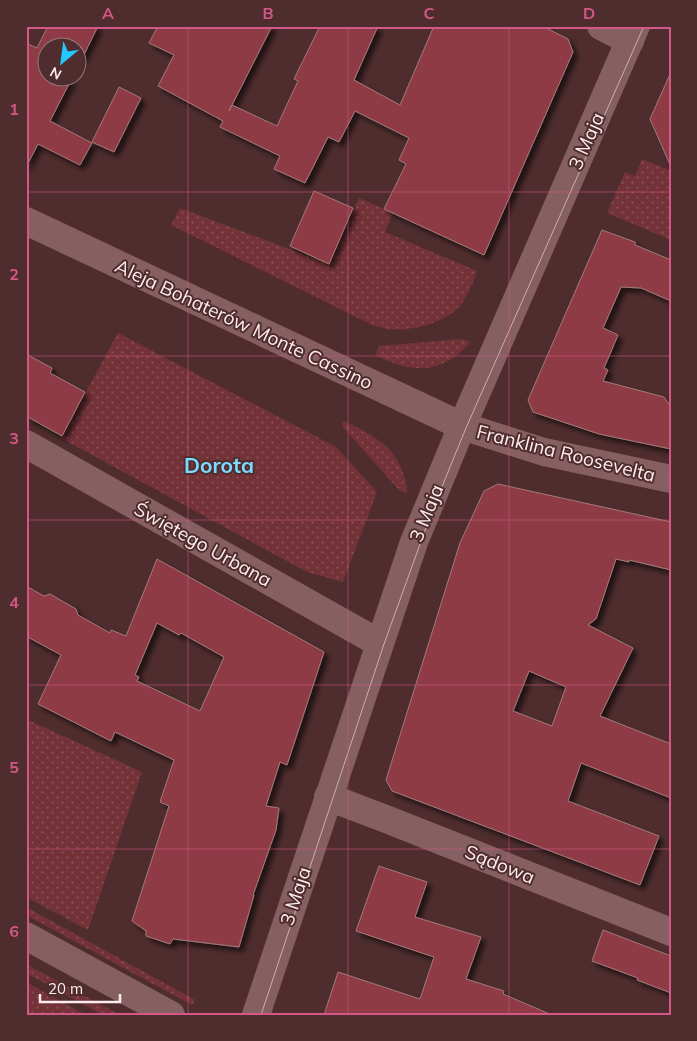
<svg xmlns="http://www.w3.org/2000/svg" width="697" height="1041" font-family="Mulish,sans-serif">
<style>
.grass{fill:url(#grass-dots)}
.building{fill:#8e3b44;stroke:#a27a7b;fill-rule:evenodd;filter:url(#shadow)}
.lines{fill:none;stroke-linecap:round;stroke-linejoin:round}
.minor{stroke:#855f61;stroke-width:28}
.tram{stroke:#c8b1b1;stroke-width:1}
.grid{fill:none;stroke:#d45887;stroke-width:1;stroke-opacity:0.55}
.labels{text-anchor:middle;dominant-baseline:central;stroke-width:4;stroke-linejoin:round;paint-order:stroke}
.street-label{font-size:19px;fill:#ffeded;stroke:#4f2d2f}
.quarter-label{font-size:21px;font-weight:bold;fill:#7fd8fd;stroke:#4f2d2f}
.neatline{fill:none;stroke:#d45887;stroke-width:2}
.grid-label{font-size:16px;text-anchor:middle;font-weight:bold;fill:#d45887}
</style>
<defs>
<pattern id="grass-dots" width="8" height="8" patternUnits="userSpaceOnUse" patternTransform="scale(1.25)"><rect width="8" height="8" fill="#733238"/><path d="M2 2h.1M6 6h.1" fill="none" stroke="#885055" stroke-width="1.8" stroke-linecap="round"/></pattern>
<filter id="shadow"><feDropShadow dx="4.5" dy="4.5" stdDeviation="2.5" flood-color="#0009"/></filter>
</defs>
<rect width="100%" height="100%" fill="#4f2d2f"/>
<g class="grass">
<path d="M642,159L671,171V240L607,213L625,172L635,176Z"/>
<path d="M359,198L393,213L385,232L477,271C473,282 469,294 462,303C448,323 410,332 387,329C382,328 376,326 372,325L171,225L180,208L329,264Z"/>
<path d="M118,333L336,447L377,492L343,582L307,572L61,438Z"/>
<path d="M462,339L470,342C442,376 411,373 375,355L379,346Z"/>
<path d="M344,421C369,433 392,444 402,470C405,478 407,485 407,493L399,490L342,426Z"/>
<path d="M26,719L142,772L88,930L26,897Z"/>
<path d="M26,907L195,1000L192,1005L26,915Z"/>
<path d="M26,964L120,1015H103L26,973Z"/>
<path d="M26,982L86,1015H26Z"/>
</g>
<g class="building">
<path d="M48,26H98L78,67V48H48V78H72L50,121L92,143L80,165L38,144L26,167V43L37,48Z"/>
<path d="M158,26H272L229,111L232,105L277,126L298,81L294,79L320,26H378L354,80L400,105L434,26H542L568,39L573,52L484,255L384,209L406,164L399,160L409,138L355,111L339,142L328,137L305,183L274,169L280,156L224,129L220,127L223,121L158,86L174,55L149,43Z"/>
<path d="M671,72V167L650,119Z"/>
<path d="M119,87L141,98L114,152L92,142Z"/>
<path d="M314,191L353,208L329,264L290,246Z"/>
<path d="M602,230L635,242V245L671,260V301L641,288L621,287L603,328L618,335L604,368L608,370L603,381L664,397L671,407V449L599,434L533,412L528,400Z"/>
<path d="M26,354L52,368L50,373L85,392L62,436L26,416Z"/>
<path d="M498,484L671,522V570L629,560V562L616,559L596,619L588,625L633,648L600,716L671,744V798L581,763L568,801L659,836L640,885L392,791L386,780L460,543L484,491ZM529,671L566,687L552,726L513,711Z"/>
<path d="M157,559L324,652L287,765L280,762L266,806L279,808L276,830L253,895H254L239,947L173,939L170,944L146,936V931L132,921L169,806L160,802L174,760L115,732L111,741L38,704L61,655L26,636V586L44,596L50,594L76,609L78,615L110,633L111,630L126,636ZM157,623L179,635L181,633L224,657L200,711L137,681L139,677L135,675Z"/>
<path d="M379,866L427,882L415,917L481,937L466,979L504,991L503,994L552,1015H324L338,972L420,999L434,957L356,931Z"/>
<path d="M603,930L671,956V993L637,980L638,978L592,961Z"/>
</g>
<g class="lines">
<g class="minor">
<path d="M601,26L630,41"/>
<path d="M26,221L462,426L544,452L671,479"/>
<path d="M26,444L379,643"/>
<path d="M328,797L386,819L671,932"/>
<path d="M26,936L171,1015"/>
<path d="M256,1015L414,542L462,426L636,26"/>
</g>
<path class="tram" d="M261,1015L384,644L432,511L466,428L644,26"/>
</g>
<path class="grid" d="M188,26V1015M348,26V1015M509,26V1015M26,192H671M26,356H671M26,520H671M26,685H671M26,849H671"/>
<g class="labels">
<g class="street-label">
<text transform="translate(586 141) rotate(-66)">3 Maja</text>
<text transform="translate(244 324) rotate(25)">Aleja Bohaterów Monte Cassino</text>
<text transform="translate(566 453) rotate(14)">Franklina Roosevelta</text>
<text transform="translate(426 513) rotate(-68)">3 Maja</text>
<text transform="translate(203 544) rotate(29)">Świętego Urbana</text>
<text transform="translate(500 864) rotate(22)">Sądowa</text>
<text transform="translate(295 896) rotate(-72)">3 Maja</text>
</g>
<g class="quarter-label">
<text x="219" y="465">Dorota</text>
</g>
</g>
<rect width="697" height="1041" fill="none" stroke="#4f2d2f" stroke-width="55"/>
<g transform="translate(62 62) rotate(209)"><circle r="24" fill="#4f2d2f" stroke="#957a7b"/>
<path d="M0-4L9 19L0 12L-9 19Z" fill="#22c9fe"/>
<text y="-8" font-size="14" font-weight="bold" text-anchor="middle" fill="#ffeded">N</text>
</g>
<path d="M40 994v8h80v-8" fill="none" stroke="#ffeded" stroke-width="2.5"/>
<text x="48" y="994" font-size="15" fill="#ffeded" stroke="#4f2d2f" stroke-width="4" paint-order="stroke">20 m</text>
<rect x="28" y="28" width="642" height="986" class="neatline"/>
<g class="grid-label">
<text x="108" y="19">A</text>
<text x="268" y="19">B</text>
<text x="429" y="19">C</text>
<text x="589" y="19">D</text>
<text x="14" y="115">1</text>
<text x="14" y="280">2</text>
<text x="14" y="444">3</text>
<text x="14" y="608">4</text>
<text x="14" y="773">5</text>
<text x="14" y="937">6</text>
</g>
</svg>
